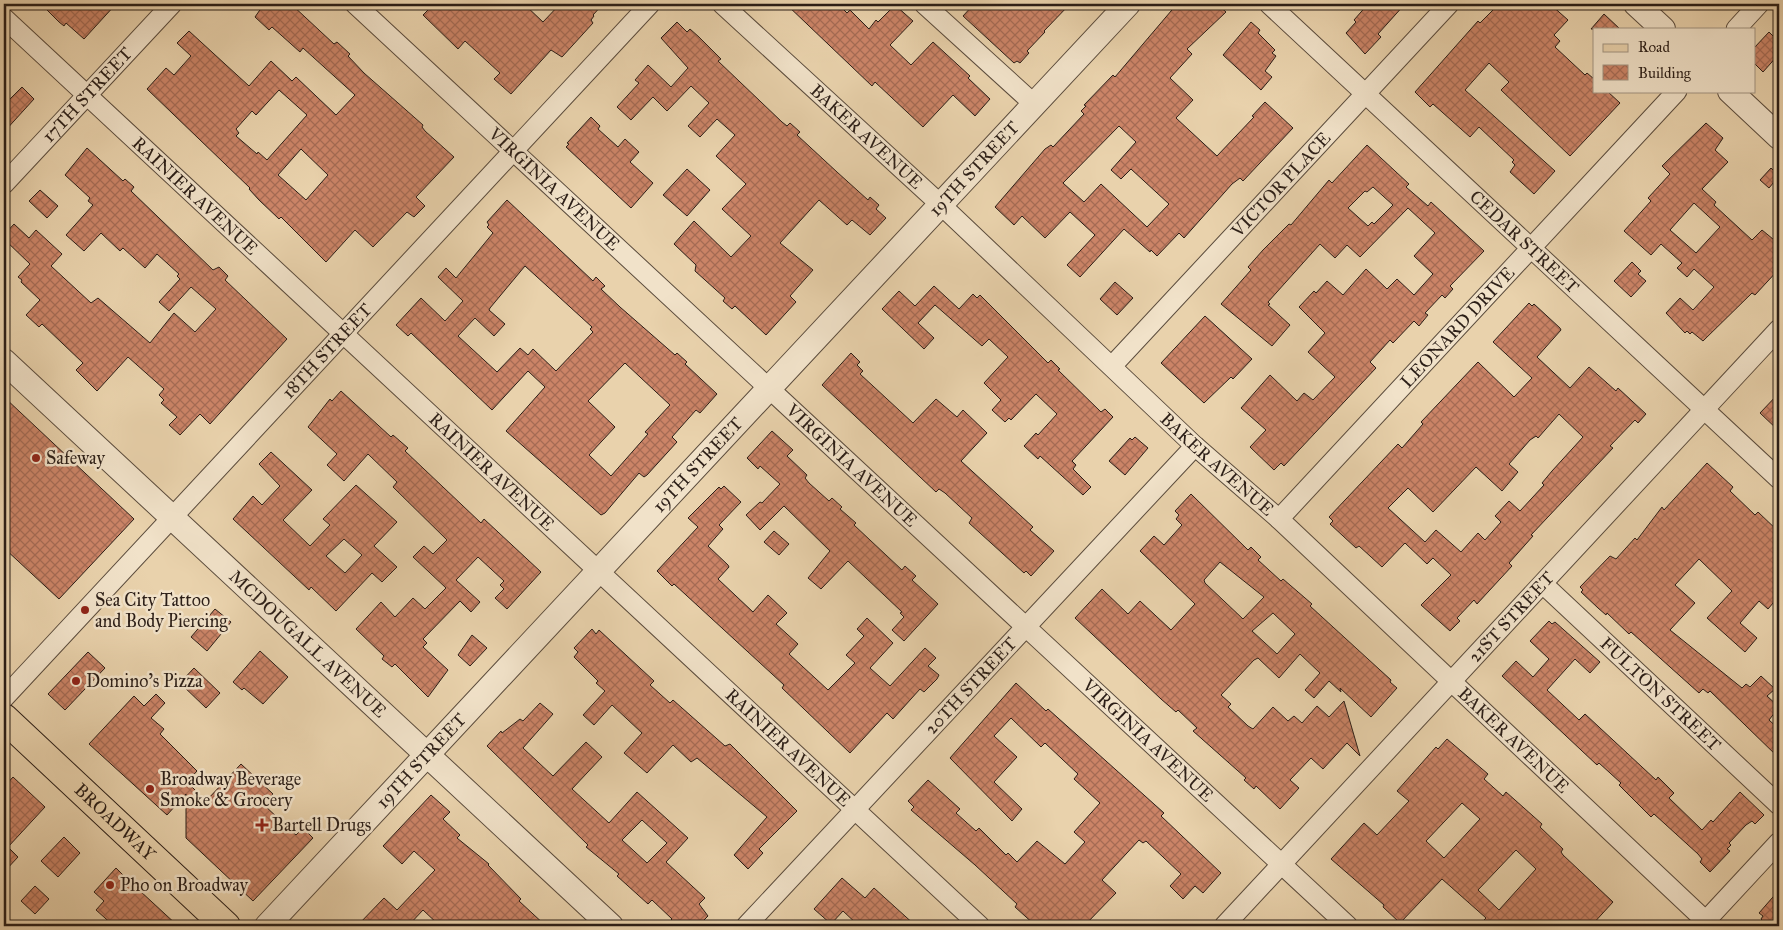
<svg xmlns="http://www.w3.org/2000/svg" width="1783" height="930" font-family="'IM FELL Great Primer',serif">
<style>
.building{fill:url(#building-cross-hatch);stroke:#2b1e17;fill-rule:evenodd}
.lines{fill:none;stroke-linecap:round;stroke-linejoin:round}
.minor-casing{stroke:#5a4b3c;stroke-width:21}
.tertiary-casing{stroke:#5a4b3c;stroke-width:26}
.primary-casing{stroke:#2b1e17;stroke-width:30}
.minor{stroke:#f1e2c9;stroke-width:19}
.tertiary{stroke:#f1e2c9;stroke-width:24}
.primary{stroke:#e9d2ac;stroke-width:28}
.poi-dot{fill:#8f2418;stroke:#f1e2c9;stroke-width:2}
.labels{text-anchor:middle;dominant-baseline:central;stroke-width:5;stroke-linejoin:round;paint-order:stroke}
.street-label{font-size:18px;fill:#2b1e17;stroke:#f1e2c9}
.poi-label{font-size:18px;fill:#2b1e17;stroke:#f1e2c9;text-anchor:start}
</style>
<defs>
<pattern id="building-cross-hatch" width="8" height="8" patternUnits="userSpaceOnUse" patternTransform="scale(1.25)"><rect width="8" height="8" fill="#cb8467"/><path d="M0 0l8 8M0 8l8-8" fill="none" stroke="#a56b54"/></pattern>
</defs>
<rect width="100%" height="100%" fill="#e9d2ac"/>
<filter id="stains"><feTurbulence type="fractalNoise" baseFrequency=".004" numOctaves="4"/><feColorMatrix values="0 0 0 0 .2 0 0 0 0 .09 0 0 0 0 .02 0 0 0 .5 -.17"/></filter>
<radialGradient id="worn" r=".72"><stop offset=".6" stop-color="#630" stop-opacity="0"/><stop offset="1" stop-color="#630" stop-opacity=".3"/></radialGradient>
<g class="building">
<path d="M41,4H116L84,39L66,23L64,26L59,22Z"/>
<path d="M264,4H291L334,44L337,42L350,54L348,56L364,73L423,125L422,127L425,131L454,157L416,197L425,206L414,217L407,212L373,247L355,230L326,262L281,217L279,219L259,200L249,189L250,188L147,89L166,68L174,75L191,56L177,43L189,31L249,86L271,61L292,81L296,77L336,115L355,95L303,48L300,52L272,27L269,30L255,17ZM279,90L307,115L267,160L258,152L257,154L236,136L239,133L236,129L252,111L256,115ZM301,149L328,175L306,200L278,175Z"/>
<path d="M434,4H524L543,22L560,4H603L593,15L594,16L591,20L593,23L562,57L551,50L511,94L494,79L500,73L465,41L458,49L423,15Z"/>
<path d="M786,4H838L847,13L850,10L869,29L876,20L878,22L895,5L913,21L890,45L911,65L933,42L970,76L968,78L990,99L975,116L953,95L923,127L875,82L872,86Z"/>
<path d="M974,4H1070L1044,31L1045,32L1027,51L1029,53L1020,63L1017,61L1014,63L963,16Z"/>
<path d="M1177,4H1217L1226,12L1187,49L1192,54L1170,78L1193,100L1176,118L1217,156L1254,117L1252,116L1265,102L1293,128L1243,181L1240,178L1232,184L1184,238L1179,233L1157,256L1151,250L1150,252L1124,229L1080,277L1067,265L1095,235L1070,212L1045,238L1022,216L1014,225L995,207L1045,149L1051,145L1053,147L1084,114L1081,111L1086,106L1084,105L1113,75L1115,77ZM1119,126L1136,142L1111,170L1121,179L1131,169L1169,204L1147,227L1101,184L1084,202L1063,183Z"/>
<path d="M1368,4H1405L1378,34L1381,37L1365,54L1346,33L1356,22L1354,20Z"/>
<path d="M1499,4H1550L1568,20L1554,35L1560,41L1555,47L1585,75L1587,73L1594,79V91H1607L1620,103L1570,156L1501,90L1509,82L1489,63L1465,90L1555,171L1534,194L1510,172L1515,165L1512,162L1514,160L1479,127L1470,137L1433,104L1430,107L1415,92L1478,21L1480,23Z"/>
<path d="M1604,14L1620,29H1591Z"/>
<path d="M677,22L687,32L690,29L699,37L721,59L718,61L782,122L787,126L790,123L800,132L797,135L837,172L868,200L870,197L879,205L876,209L886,218L870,235L852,220L847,225L819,200L780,243L813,270L790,296L796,302L766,335L735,306L732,309L723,301L725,298L695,271L696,265L674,244L694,221L731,257L751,236L722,209L746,184L716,156L735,135L717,119L700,137L688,126L709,103L691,86L667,111L653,97L631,120L617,107L639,83L635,80L648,65L671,87L688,68L661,38Z"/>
<path d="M1251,22L1260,30L1258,33L1275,50L1272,53L1276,56L1265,71L1272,77L1261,90L1223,55Z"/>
<path d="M1769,32L1779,42V54L1763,72L1754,63V48Z"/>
<path d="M22,87L34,99L4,132V102H7Z"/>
<path d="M591,117L600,126L598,129L618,147L625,139L639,152L630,162L653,183L631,208L566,147L569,144L567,143Z"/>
<path d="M1706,123L1723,138L1715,150L1728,162L1702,189L1716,202L1714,205L1752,240L1762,230L1779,244V269L1755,295L1752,293L1703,341L1692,332L1690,334L1687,331L1685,333L1666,313L1680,298L1693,310L1714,287L1694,269L1687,277L1677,268L1682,263L1661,244L1651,255L1624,231L1651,201L1648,198L1670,174L1662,166ZM1694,203L1720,227L1696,253L1670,230Z"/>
<path d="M1367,145L1409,184L1406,187L1428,206L1431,202L1484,251L1450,286L1453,289L1445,298L1442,295L1425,313L1428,315L1419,326L1414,321L1393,343L1390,340L1370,362L1376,368L1284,466L1281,463L1274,470L1250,447L1266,430L1241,408L1270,375L1297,401L1304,393L1313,400L1335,377L1308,352L1325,333L1299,307L1314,291L1316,293L1327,281L1343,295L1366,269L1387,289L1397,279L1414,295L1433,274L1414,256L1435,233L1408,208L1360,257L1347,245L1335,258L1320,244L1268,302L1270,304L1268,305L1290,325L1272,346L1221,304L1251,270L1248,267L1263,250L1289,224L1291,225L1329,180L1332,183ZM1373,187L1393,205L1374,224L1372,222L1368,226L1348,208L1365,191L1367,192Z"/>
<path d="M87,148L123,181L125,179L134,187L131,191L213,270L219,267L228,276L225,280L287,339L210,424L200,414L180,435L169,425L177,417L161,403L164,400L159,395L164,389L128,357L97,391L76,370L83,363L42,324L39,327L26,315L40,300L21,282L22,280L18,277L30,264L4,239V235L14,224L29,238L36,230L62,254L51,266L91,303L98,298L150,343L174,313L195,332L216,309L191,287L169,311L159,302L180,279L177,276L179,274L157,254L145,268L123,248L120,251L101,233L84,251L66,235L93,205L88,201L90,198L65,175Z"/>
<path d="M1771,168L1779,176L1769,188L1760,180Z"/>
<path d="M687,169L710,190L687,216L663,195Z"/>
<path d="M40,190L58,206L47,218L29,201Z"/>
<path d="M507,200L593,281L596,277L605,286L601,289L620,307L675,355L677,353L687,362L685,364L717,394L700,413L696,410L672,437L677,442L647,475L644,477L639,473L605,513L601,515L506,431L545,387L528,371L492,410L411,333L408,336L396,325L421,298L445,321L463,301L438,277L446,268L456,278L493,233L487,227L489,225L487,222ZM525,266L592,327L590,329L593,332L556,371L533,349L528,355L520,348L497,372L458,336L475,318L494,336L505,324L489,310L490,308ZM625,363L670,405L645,432L648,434L611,476L589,455L615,427L588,401Z"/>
<path d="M1632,262L1641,271L1638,274L1646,281L1631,297L1614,281Z"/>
<path d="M1115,282L1133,298L1117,315L1100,299Z"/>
<path d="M934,286L959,309L973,294L977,298L980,295L1048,363L1051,360L1060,369L1058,370L1101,412L1105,409L1113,417L1072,461L1076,465L1073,469L1091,487L1083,495L1040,456L1038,459L1024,446L1036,433L1038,435L1057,414L1036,394L1011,420L1009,418L1005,422L992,410L1001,400L984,383L1008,357L989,339L982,346L935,305L918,323L934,338L924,349L882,309L899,291L915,306Z"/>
<path d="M1529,303L1532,306L1534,304L1560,328L1561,330L1537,357L1570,388L1589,367L1616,391L1618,388L1646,414L1638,423L1635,420L1610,446L1613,448L1531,535L1533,536L1509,563L1512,566L1477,604L1474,600L1457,618L1460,621L1450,631L1421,605L1451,575L1433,558L1427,564L1405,543L1382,567L1359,546L1356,548L1330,524L1333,521L1329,517L1398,444L1402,448L1423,424L1421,422L1478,362L1514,397L1532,378L1493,342ZM1559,414L1583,437L1552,471L1542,483L1544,485L1520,511L1509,501L1495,516L1501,522L1485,540L1478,533L1461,552L1436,530L1425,542L1388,508L1408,488L1433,512L1476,467L1502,491L1518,472L1509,464L1530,440L1536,436L1538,438Z"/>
<path d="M1205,316L1252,359L1233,379L1231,377L1204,403L1161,363Z"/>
<path d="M851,353L860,362L857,365L863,371L860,374L913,423L936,399L957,417L963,410L987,433L961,461L1033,527L1030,530L1054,551L1031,576L1026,571L1024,573L969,523L972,518L945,493L939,489L936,492L822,385Z"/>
<path d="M341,391L391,437L393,435L408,448L405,451L481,523L484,519L541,572L507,609L495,598L504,589L500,585L504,581L478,557L456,580L480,602L471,612L460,601L423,639L427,643L423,647L448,670L428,697L395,664L392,667L382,659L384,656L356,629L381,602L395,617L413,598L425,609L446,588L413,557L424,546L433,554L447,540L393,487L397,482L368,454L344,481L327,465L337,454L308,427L330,399L332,401Z"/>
<path d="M1779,393V431L1760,413Z"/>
<path d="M4,397L134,519L59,599L4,548Z"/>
<path d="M772,431L793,450L787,456L807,475L805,478L809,483L829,501L832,498L842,507L840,509L856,523L854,525L902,570L905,566L916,576L912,580L938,604L904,641L892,630L904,617L900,613L902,612L848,561L821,589L808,578L830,551L784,506L760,530L746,515L760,502L762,503L780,484L760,466L758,469L747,458Z"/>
<path d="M1135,437L1148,448L1125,475L1109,461L1130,438L1132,440Z"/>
<path d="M271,452L312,490L283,520L310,546L330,525L323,519L356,485L397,522L374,546L397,567L382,582L372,573L336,611L311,587L309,590L233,519L253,496L262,505L280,486L259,464ZM344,539L362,555L345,573L326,556Z"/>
<path d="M1707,463L1733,487L1730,491L1755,515L1758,512L1779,532V596L1768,609L1759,601L1740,623L1757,638L1745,652L1707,618L1732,591L1699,559L1675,585L1695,603L1670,630L1742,688L1746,684L1750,687L1761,676L1775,689L1767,696L1779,707L1769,720L1779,729V758L1710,691L1708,693L1703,689L1699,693L1631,632L1629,634L1607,613L1606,615L1598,608L1581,592L1583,590L1580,587L1610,556L1616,559L1635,538L1637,540L1662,507L1664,510Z"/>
<path d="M724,486L741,502L719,525L723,529L708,546L728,565L729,567L718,579L753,612L768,595L787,613L776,624L798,644L789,654L828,690L855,663L846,655L864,636L857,629L867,618L893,643L870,668L890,686L925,648L936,658L928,666L939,675L937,679L924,692L920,689L893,719L887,713L850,753L782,688L784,685L674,584L672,586L657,571L698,527L688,518L719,487L721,489Z"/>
<path d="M1191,494L1248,550L1251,547L1261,557L1258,560L1281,581L1283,579L1312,604L1310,606L1391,680L1390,682L1397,688L1371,717L1340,688L1341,692L1329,681L1314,698L1305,690L1320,673L1300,654L1279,678L1258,658L1254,660L1221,695L1231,704L1228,707L1248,726L1253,729L1273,707L1288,721L1294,716L1302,723L1317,706L1329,717L1344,701L1360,756L1347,743L1323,769L1311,758L1290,780L1299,788L1280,809L1256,786L1254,789L1244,780L1246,778L1193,731L1197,728L1178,710L1176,712L1161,699L1075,618L1102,589L1128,614L1140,601L1171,630L1195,604L1140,551L1154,536L1164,545L1182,525L1176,519L1179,515L1175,511ZM1220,562L1264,597L1243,619L1205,583L1204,580ZM1273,613L1295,634L1277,654L1252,631Z"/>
<path d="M774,531L789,544L779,555L764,542Z"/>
<path d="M215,609L231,622L207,651L191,637Z"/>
<path d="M1549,621L1552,624L1555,622L1600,662L1590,673L1575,659L1547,690L1579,720L1585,714L1656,780L1658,777L1674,793L1669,798L1702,830L1711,820L1713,822L1740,792L1764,815L1755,824L1752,821L1746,825L1729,843L1731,845L1727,849L1730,851L1710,872L1700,862L1702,859L1698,854L1654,814L1651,817L1619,785L1621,783L1599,763L1597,765L1502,676L1516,661L1533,677L1549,659L1530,641Z"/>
<path d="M592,629L596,634L599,630L654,681L650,685L670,703L673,700L725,746L730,744L797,811L759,849L763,853L748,869L734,855L767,817L697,758L691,762L673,745L647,773L624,753L642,733L612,705L594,725L583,715L605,691L596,683L598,681L574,657L578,652L574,648Z"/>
<path d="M472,635L487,648L470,666L458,655Z"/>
<path d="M260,651L288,677L263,704L244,688L242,690L233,682Z"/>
<path d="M88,652L105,668L65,710L48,694Z"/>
<path d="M194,668L220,693L206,708L180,683Z"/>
<path d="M1016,683L1046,711L1048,709L1164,813L1161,816L1221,873L1203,893L1195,886L1183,899L1170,886L1181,874L1146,841L1143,843L1139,840L1102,880L1116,893L1084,926H1036L1015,907L1017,904L975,865L911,810L914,807L908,801L928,780L960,809L956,813L976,831L979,828L1006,855L1008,853L1017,862L1037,841L1065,864L1085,842L1074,832L1100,803L1074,779L1078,774L1045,743L1041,747L1011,718L994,736L1017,757L994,782L1022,809L1012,821L950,758Z"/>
<path d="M156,694L165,703L151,718L164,729L160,734L197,771L187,782L206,801L241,764L273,794L263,804L296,835L303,828L313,838L253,901L186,838V794L167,815L89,744L134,696L144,706Z"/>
<path d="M540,703L553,714L523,748L553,776L586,742L602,757L572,789L609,823L637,792L688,838L666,862L705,898L699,904L708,916L698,926H677L670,921L672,919L652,900L648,904L617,876L619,874L586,847L588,845L487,746L501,731L502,733L520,719L523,721ZM642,820L667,843L647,863L622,840Z"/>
<path d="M1447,739L1488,774L1484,779L1503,796L1506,792L1542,824L1540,827L1563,849L1561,852L1563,855L1613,902L1591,926H1478L1486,918L1442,879L1400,923L1383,907L1384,905L1331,859L1364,823L1377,835L1409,801L1397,791L1436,747L1438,749ZM1462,803L1480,819L1444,858L1426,841ZM1516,850L1536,869L1499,910L1478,890Z"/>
<path d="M13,777L45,807L8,847L18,857L4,872V787Z"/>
<path d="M431,795L450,812L443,819L460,835L457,838L489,864L488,865L521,899L519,901L546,926H440L423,910L408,926H357L384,898L397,910L435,870L414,851L402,864L383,846Z"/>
<path d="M64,837L80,853L58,877L41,861Z"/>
<path d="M116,868L126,878L178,926H114L96,910L104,901L94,892Z"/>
<path d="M842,878L865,898L874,888L916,926H859L843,911L831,924L814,909Z"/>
<path d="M35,886L49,899L35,914L21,901Z"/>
<path d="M1779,890V926H1768L1761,919L1763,916L1759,913Z"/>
</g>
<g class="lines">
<g class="minor-casing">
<g id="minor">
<path id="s1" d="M355,4L1348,926"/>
<path id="s2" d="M722,4L940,204L1195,446L1279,519L1711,926"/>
<path d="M924,4L1034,104"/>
<path id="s3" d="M1269,4L1779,479"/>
<path id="s4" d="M4,18L980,926"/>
<path d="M1736,29L1759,4"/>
<path id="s5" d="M4,184L172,4"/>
<path id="s6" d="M1112,366L1449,4"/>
<path id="s7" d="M1279,519L1677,91"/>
<path id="s8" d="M1543,584L1779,805"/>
<path id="s9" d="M4,698L650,4"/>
<path id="s10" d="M746,926L1195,446"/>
<path id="s11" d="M1224,926L1779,329"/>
<path d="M1701,926L1779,842"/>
</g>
</g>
<g class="tertiary-casing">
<g id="tertiary">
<path d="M1636,4L1663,29"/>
<path d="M1730,91L1779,137"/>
<path id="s12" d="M4,361L611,926"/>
<path id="s13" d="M267,926L1128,4"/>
</g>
</g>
<g class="primary-casing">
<g id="primary">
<path id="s14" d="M4,718L226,926"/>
</g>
</g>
<use href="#minor" class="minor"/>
<use href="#tertiary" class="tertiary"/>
<use href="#primary" class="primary"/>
</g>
<g class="poi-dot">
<circle cx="36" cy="458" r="5"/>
<circle cx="85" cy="610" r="5"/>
<circle cx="76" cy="681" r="5"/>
<circle cx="150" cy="789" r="5"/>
<path d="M259.5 817.5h5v5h5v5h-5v5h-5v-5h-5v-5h5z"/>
<circle cx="110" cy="885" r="5"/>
</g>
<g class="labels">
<g class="street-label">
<text stroke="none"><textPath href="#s5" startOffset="122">17TH STREET</textPath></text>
<text stroke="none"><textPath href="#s2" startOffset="196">BAKER AVENUE</textPath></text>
<text stroke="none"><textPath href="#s13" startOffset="1036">19TH STREET</textPath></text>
<text stroke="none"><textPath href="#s6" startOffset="248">VICTOR PLACE</textPath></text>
<text stroke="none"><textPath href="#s1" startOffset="272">VIRGINIA AVENUE</textPath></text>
<text stroke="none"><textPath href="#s4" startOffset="261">RAINIER AVENUE</textPath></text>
<text stroke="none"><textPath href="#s3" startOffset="349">CEDAR STREET</textPath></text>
<text stroke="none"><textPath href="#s7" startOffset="262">LEONARD DRIVE</textPath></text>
<text stroke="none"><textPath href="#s9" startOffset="474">18TH STREET</textPath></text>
<text stroke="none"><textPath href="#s1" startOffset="678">VIRGINIA AVENUE</textPath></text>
<text stroke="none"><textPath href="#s2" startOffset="676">BAKER AVENUE</textPath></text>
<text stroke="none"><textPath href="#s13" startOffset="631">19TH STREET</textPath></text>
<text stroke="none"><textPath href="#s4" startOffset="666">RAINIER AVENUE</textPath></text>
<text stroke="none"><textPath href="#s11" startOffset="422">21ST STREET</textPath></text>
<text stroke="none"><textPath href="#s12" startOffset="415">MCDOUGALL AVENUE</textPath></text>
<text stroke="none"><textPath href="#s10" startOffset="329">20TH STREET</textPath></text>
<text stroke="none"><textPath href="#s8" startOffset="161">FULTON STREET</textPath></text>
<text stroke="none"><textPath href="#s1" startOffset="1082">VIRGINIA AVENUE</textPath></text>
<text stroke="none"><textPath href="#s2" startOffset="1081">BAKER AVENUE</textPath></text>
<text stroke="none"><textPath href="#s4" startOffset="1071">RAINIER AVENUE</textPath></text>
<text stroke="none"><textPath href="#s13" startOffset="226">19TH STREET</textPath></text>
<text stroke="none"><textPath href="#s14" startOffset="152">BROADWAY</textPath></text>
</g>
<g class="poi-label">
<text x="46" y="458">Safeway</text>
<text x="95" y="600">Sea City Tattoo<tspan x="95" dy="21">and Body Piercing</tspan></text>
<text x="86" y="681">Domino's Pizza</text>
<text x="160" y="779">Broadway Beverage<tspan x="160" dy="21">Smoke &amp; Grocery</tspan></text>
<text x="272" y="825">Bartell Drugs</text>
<text x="120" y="885">Pho on Broadway</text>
</g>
</g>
<rect width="1783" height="930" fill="none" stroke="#e9d2ac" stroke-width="20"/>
<rect x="5" y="5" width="1773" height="920" fill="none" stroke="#2b1e17" stroke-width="2.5"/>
<rect x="10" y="10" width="1763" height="910" fill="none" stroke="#2b1e17"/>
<rect x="1593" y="28" width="162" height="65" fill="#f1e2c9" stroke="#a29482"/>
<rect x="1603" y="44" width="25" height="8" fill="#e9d2ac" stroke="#a29482"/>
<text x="1638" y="52" font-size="15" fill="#2b1e17">Road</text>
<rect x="1603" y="65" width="25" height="15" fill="url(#building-cross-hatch)" stroke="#a29482"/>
<text x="1638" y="78" font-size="15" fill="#2b1e17">Building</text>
<rect width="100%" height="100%" filter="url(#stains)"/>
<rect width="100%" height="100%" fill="url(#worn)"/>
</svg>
